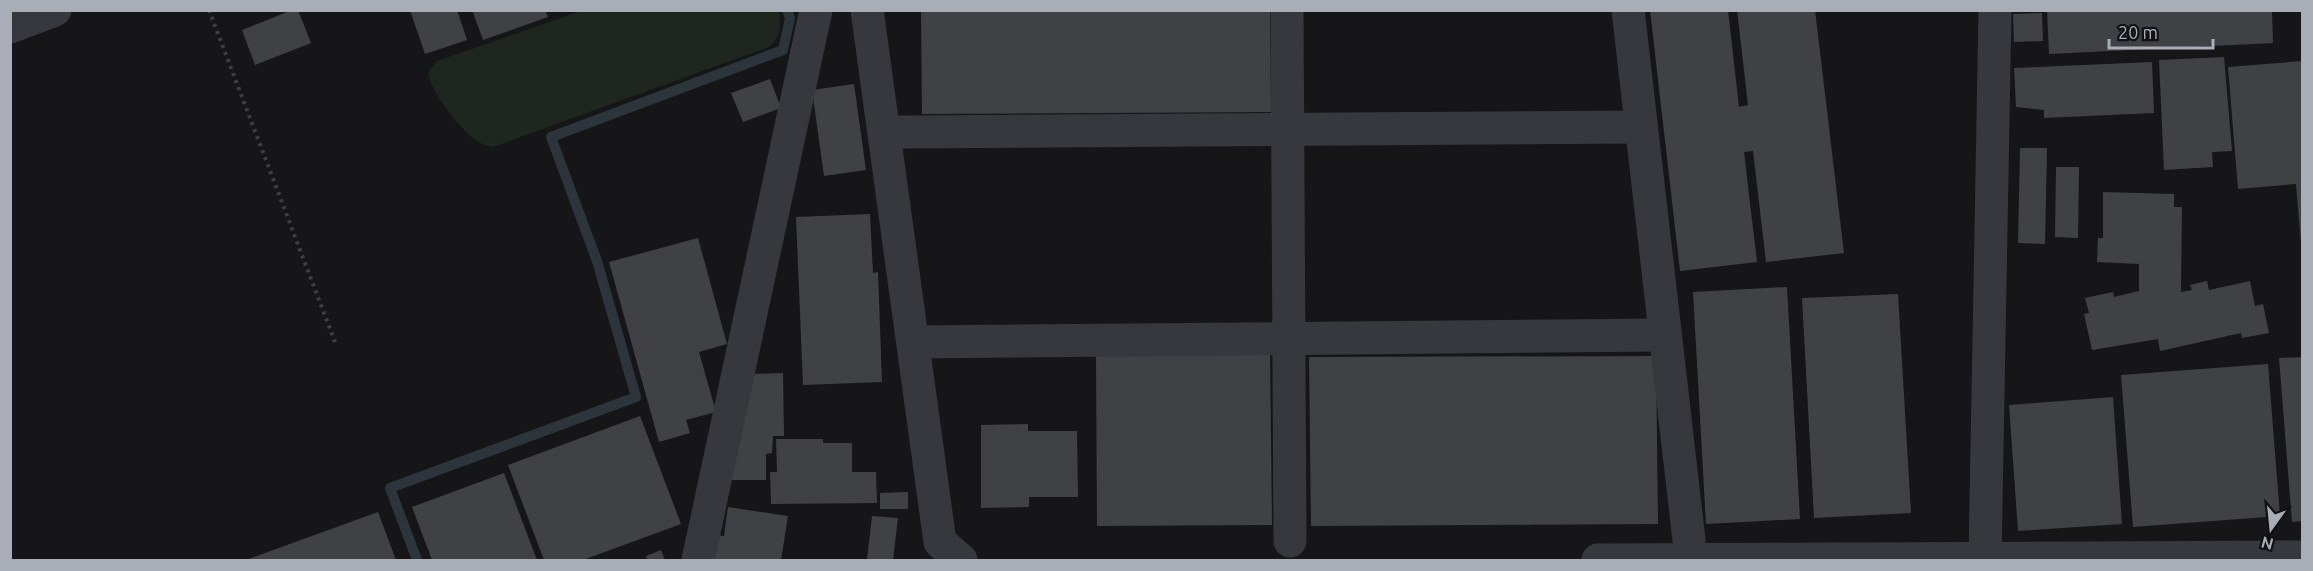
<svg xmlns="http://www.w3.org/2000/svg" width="2313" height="571" font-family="Ubuntu,sans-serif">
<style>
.green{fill:#1e261f}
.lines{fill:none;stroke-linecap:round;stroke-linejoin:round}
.stream{stroke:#2c353c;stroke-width:10}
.building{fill:#404145}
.path{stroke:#3d3f44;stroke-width:4;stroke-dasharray:3 4.5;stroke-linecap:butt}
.minor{stroke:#37383d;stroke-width:33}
.tertiary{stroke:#37383d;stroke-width:33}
</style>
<rect width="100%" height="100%" fill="#161618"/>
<path class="green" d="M584,10L779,11C781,24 781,39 769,47L493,147C489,146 484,145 480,143C463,134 430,91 428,73L437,61Z"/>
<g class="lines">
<path class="stream" d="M417,560L390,488L636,397L597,261L551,137L783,50L790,18L787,10"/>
</g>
<g class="building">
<path d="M292,10H298L311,43L255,65L242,30Z"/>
<path d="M410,10H457L467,40L425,54Z"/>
<path d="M472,10H545L548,17L483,40Z"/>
<path d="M921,10H1270L1271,112L922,114Z"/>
<path d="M1650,10H1728L1739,107L1748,105L1737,10H1815L1844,253L1766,262L1753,151L1744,152L1757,262L1680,271Z"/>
<path d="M2047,10H2272L2273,43L2049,54Z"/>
<path d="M2042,13L2043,41L2014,42L2013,14Z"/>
<path d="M2224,57L2232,151L2212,152L2213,167L2164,170L2159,60Z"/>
<path d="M2302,61V243H2301L2296,184L2238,189L2228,67Z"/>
<path d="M2152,62L2154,113L2044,118V110L2016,107L2014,68Z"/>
<path d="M770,79L781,108L743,122L731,93Z"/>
<path d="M854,84L866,170L824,176L812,90Z"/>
<path d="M2020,148H2047L2045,244L2018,243Z"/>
<path d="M2056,167H2079L2078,238L2055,237Z"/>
<path d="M2103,192L2174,194V207H2182L2181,292L2192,290L2190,285L2207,281L2209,290L2250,281L2255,306L2263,304L2269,333L2242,338L2241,333L2160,351L2158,339L2092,350L2084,314L2089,313L2085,298L2113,292L2114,297L2139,291V264L2097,262L2098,238H2103Z"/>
<path d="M870,214L873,273L878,272L882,382L803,385L796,217Z"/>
<path d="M698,238L727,344L699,352L716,412L686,420L690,433L659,442L609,262Z"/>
<path d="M1787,287L1800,519L1706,524L1693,292Z"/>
<path d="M1898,294L1911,513L1814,518L1802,298Z"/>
<path d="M1096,354H1270L1272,525L1097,526Z"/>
<path d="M1656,356L1658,524L1311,526L1309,357Z"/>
<path d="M2302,357V521L2292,522L2279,358Z"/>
<path d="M2268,364L2280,516L2133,527L2121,375Z"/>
<path d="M783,373L784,436H773L772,453L766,454V480H732V460L750,374Z"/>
<path d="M2113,397L2122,524L2018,531L2009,405Z"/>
<path d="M640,416L681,524L583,560H544L508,465Z"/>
<path d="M1028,424V431H1077L1078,497H1029V507L981,508V425Z"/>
<path d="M776,439H823V443H852V472H876L877,503L771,504L770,472H777Z"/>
<path d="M504,473L537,560H432L412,507Z"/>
<path d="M908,492V509H880V493Z"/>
<path d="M728,507L788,516L781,560H711L715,535L724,536Z"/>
<path d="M378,512L396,560H246Z"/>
<path d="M872,516L898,518L893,560H867Z"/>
<path d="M661,550L665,560H647L646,556Z"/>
</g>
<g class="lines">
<path class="path" d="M209,10L335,342"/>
<g class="minor">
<path d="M867,10L940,542L961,560"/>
<path d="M1287,10L1290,541"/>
<path d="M1628,10L1689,540"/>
<path d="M884,134L902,132L1641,127"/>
<path d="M913,342L1665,335"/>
<path d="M1985,559L1995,10"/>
<path d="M698,560L816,10"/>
<path d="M1598,560L2302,557"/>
</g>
<path class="tertiary" d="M10,27L55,10"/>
</g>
<rect width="2313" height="571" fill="none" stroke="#a8adb8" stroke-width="24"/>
<g transform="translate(2271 529) rotate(195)" stroke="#111113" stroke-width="4.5" paint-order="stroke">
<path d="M0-4.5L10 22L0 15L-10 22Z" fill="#a8adb8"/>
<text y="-9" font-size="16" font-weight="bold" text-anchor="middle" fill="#a8adb8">N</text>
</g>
<path d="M2109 39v9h104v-9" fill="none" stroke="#a8adb8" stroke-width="3"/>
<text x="2118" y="39" font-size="18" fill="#a8adb8" stroke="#111113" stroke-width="4.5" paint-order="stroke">20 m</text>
</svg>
